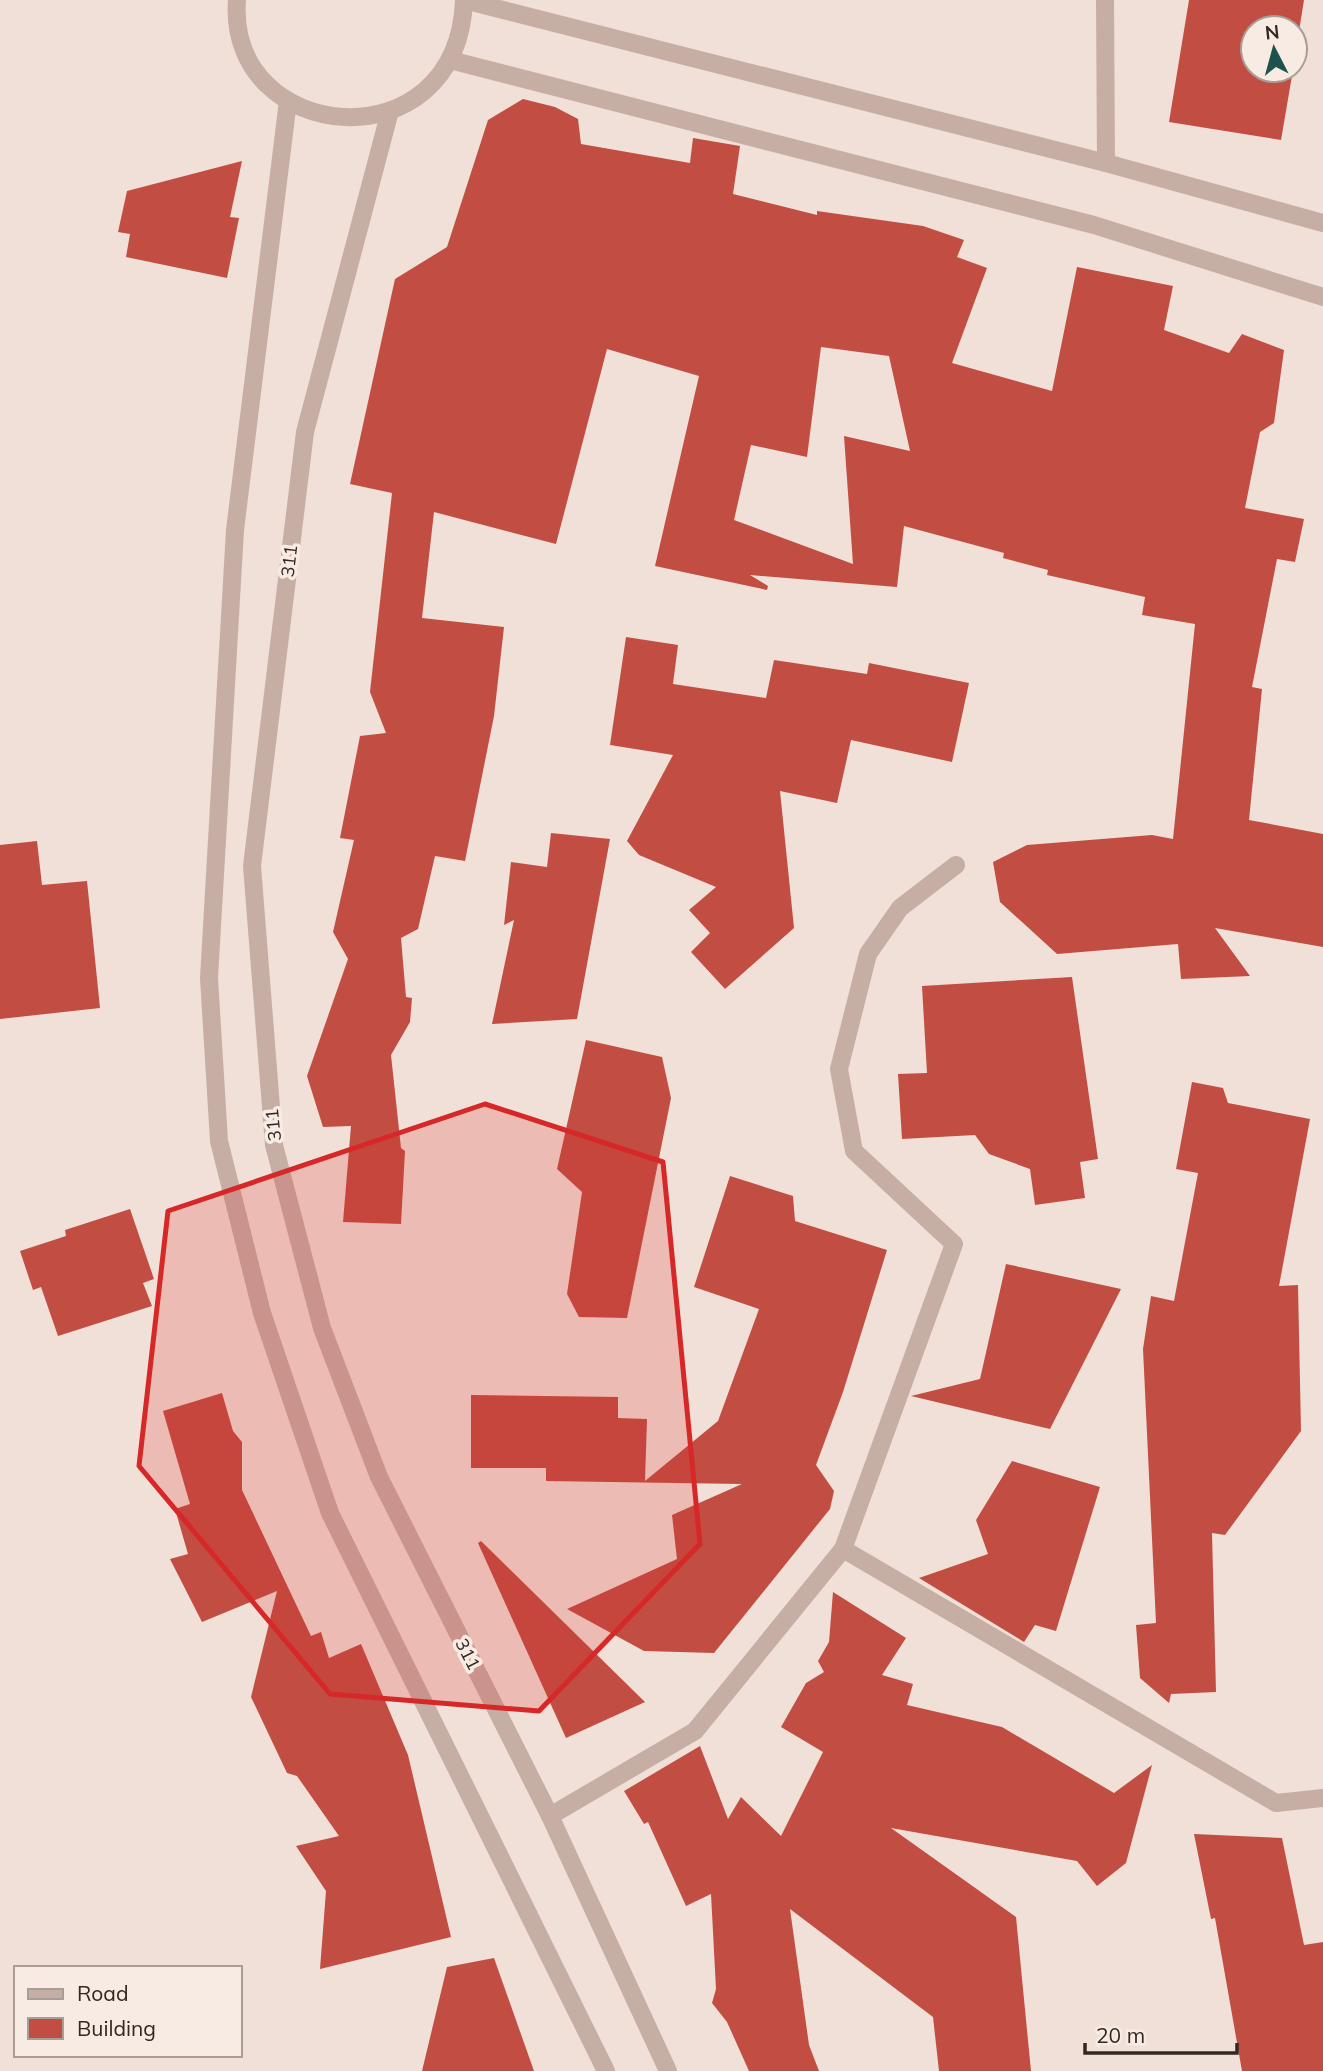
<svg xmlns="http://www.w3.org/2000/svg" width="1323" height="2071" font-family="Mulish,sans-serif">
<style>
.building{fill:#c24e43;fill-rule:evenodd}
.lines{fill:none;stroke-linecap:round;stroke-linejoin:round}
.minor{stroke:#c7aea4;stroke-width:18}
.marked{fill:#d62828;fill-opacity:0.2;stroke:#d62828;stroke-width:5;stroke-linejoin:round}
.labels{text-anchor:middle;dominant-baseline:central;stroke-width:7;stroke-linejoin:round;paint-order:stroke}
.street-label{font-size:18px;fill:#322725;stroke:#f8ebe3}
</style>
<rect width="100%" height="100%" fill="#f0e0d7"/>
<g class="building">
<path d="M1189,0H1304L1295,56V28H1253V70H1293L1281,140L1169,122Z"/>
<path d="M523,99L555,107L578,119L581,144L690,163L693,138L740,146L733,194L817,215V211L923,226L964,240L957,257L987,268L952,363L1052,391L1077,267L1173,286L1164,330L1229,353L1242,334L1284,350L1274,423L1260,432L1245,508L1304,519L1295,562L1277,559L1252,687L1262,689L1249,820L1323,834V947L1215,928L1250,976L1181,979L1178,944L1057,954L1000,902L993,862L1027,845L1152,835L1173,839L1195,624L1142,615L1145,597L1047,575L1048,570L1003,558L1004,553L904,526L897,587L750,575L768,586L767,590L655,566L699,376L607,349L556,544L434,512L422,618L504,627L494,716L465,861L435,856L418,929L401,938L406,997L412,998L410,1022L391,1055L401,1148L405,1151L401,1224L343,1222L351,1126L323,1127L307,1076L348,959L333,932L354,840L340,838L360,736L386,733L370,692L392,493L350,484L395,279L447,247L488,120ZM821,347L889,356L910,451L844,436L853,564L734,520L751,445L807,457Z"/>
<path d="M242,161L230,217L239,218L227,278L126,257L130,234L118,232L127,191Z"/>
<path d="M626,637L678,645L673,684L766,698L774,660L867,674L869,663L969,683L952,762L851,740L837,803L780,791L794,928L725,989L691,952L710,933L689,910L716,887L639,855L627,841L673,755L610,745Z"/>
<path d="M551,833L610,839L577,1019L492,1024L514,920L504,925L511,862L547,867Z"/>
<path d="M37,841L42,885L87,881L100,1008L0,1019V845Z"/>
<path d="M1072,977L1098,1159L1080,1162L1085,1198L1035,1205L1030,1169L989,1154L975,1135L902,1139L898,1074L927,1073L922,986Z"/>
<path d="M586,1040L662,1057L671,1098L627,1318L579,1317L567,1294L582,1192L557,1169Z"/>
<path d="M1192,1082L1223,1088L1228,1103L1310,1119L1279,1286L1298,1285L1301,1431L1225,1535L1212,1533L1216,1692L1171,1694L1169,1703L1140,1678L1136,1625L1156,1623L1143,1349L1151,1296L1174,1301L1198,1173L1176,1169Z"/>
<path d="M730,1176L793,1196L795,1221L887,1250L843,1392L816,1465L834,1491L830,1509L714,1653L644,1651L567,1609L677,1559L672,1515L742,1484L546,1481V1468H471V1395L618,1397V1418L647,1419L645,1481L718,1421L759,1309L694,1287Z"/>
<path d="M130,1209L154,1279L143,1283L152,1306L58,1336L41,1287L33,1290L20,1251L66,1236L65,1230Z"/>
<path d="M1006,1264L1121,1289L1050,1429L911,1396L980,1379Z"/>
<path d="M222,1393L233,1431L242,1442V1490L311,1636L321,1632L329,1658L361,1644L408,1755L451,1937L320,1969L326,1891L296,1846L339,1836L297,1776L287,1773L251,1697L277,1591L202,1622L170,1559L188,1554L175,1509L190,1504L163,1411Z"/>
<path d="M1012,1461L1100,1487L1056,1631L1035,1625L1024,1642L919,1578L988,1554L976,1520Z"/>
<path d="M481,1541L645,1702L566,1738L478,1543Z"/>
<path d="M833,1592L906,1638L882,1675L913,1684L907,1705L1002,1727L1114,1793L1152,1765L1126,1863L1097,1886L1077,1861L891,1828L1016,1917L1031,2071H939L933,2017L790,1909L809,2045L819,2071H749L727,2022L712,2003L716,1989L711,1894L686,1906L648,1822L644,1824L624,1791L700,1746L728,1819L741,1797L781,1836L823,1752L781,1727L806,1683L824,1672L818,1661L829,1642Z"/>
<path d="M1194,1834L1282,1838L1304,1945L1323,1942V2071H1242L1215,1918L1211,1919Z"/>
<path d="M494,1958L534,2071H422L447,1967Z"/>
</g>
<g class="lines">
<g class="minor">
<path d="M237,0C226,145 458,167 464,0"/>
<path d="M464,0L1106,163L1323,223"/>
<path d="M1105,0L1106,163"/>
<path d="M450,60L1094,225L1323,297"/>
<path d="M288,101L235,530L209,978L219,1141L262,1313L330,1513L606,2071"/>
<path d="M390,111L305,432L252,866L274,1145L322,1328L379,1477L550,1816L668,2071"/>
<path d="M843,1549L954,1244L854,1151L839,1069L868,954L900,908L956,865"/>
<path d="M550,1816L695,1731L843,1549L1276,1803L1323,1798"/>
</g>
</g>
<path class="marked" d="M485,1104L663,1162L700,1544L539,1711L330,1694L139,1466L168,1211Z"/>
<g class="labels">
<g class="street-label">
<text transform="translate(289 561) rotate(-83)">311</text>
<text transform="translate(273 1125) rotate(-96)">311</text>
<text transform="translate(468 1654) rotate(63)">311</text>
</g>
</g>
<rect x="14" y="1966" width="228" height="91" fill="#f8ebe3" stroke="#a99d97" stroke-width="2"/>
<rect x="28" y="1989" width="35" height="10" fill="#c7aea4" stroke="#a99d97" stroke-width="2"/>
<text x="77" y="2001" font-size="21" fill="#322725">Road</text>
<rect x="28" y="2018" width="35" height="21" fill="#c24e43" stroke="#a99d97" stroke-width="2"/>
<text x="77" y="2036" font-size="21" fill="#322725">Building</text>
<g transform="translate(1274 49) rotate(354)"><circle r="33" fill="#f8ebe3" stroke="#a99d97" stroke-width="2"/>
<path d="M0-5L12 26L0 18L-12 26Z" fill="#1d524d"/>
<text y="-10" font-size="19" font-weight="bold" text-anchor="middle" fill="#322725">N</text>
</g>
<path d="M1085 2043v10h152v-10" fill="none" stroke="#322725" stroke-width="3.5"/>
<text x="1096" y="2043" font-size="21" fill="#322725" stroke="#f8ebe3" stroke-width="5" paint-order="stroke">20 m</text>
</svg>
